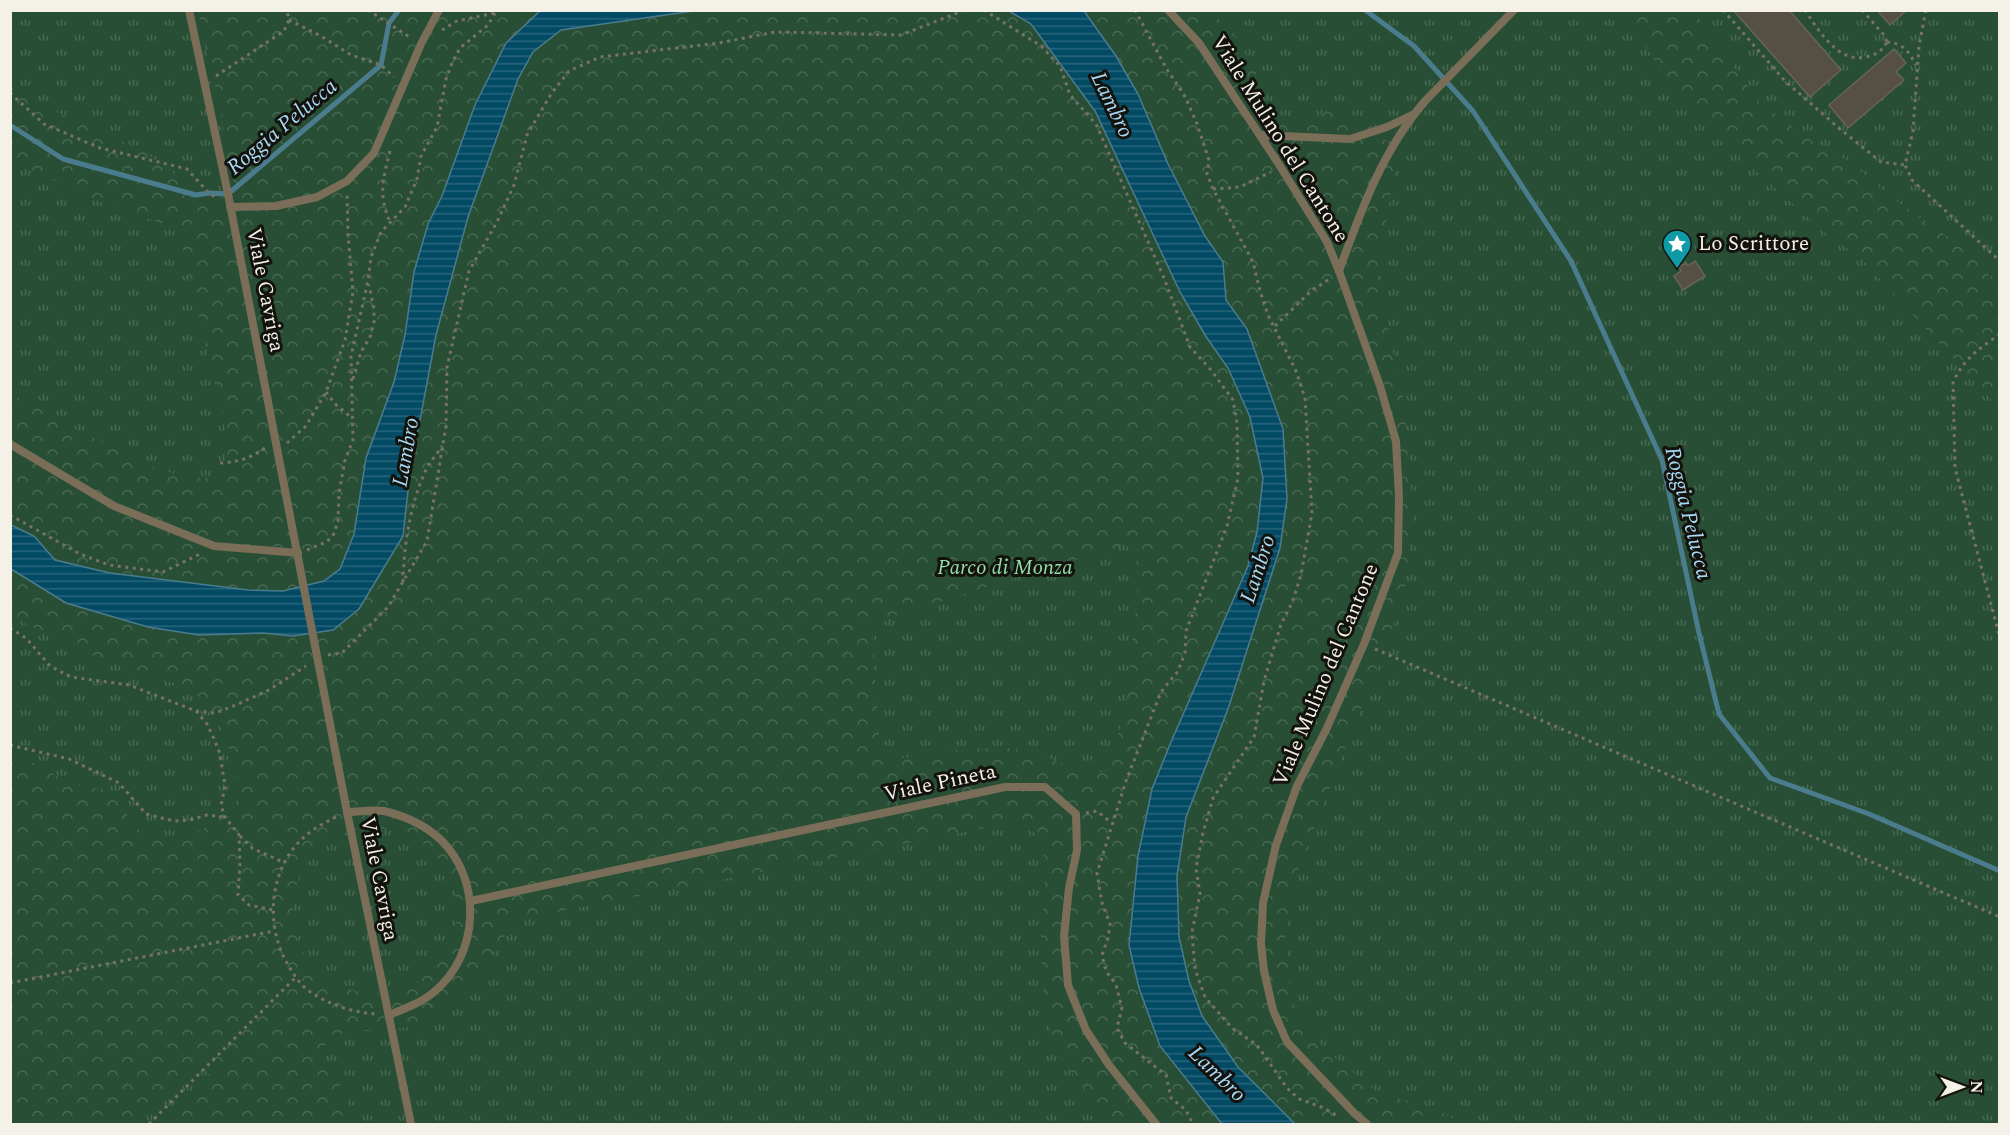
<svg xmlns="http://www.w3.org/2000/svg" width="2010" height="1135" font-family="Spectral,serif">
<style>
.grass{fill:url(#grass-tufts)}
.forest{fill:url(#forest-crowns);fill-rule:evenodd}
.water{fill:url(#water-rules);stroke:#4b7c8d;stroke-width:1.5}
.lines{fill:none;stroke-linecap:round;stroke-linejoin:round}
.stream{stroke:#4b7c8d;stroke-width:5}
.building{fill:#555043;stroke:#696457;stroke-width:1.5}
.path{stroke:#777268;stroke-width:3;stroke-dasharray:3 4.5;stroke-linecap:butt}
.lane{stroke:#7b6e59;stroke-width:8}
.labels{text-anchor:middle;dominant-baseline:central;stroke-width:6;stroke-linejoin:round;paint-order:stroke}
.street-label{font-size:21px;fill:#f4f1e9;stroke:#14120d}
.poi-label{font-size:21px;fill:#f4f1e9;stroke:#14120d;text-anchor:start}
.park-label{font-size:21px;font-style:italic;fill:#92dea8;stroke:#14120d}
.water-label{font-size:22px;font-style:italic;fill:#a7d9f4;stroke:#14120d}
</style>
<defs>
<pattern id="grass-tufts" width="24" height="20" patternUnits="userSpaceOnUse" patternTransform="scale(1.5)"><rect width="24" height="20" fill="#284f35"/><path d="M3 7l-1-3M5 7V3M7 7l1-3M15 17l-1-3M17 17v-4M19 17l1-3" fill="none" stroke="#486952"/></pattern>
<pattern id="forest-crowns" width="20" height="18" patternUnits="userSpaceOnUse" patternTransform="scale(1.5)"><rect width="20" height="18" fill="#284f35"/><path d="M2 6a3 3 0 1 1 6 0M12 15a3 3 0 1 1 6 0" fill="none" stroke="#486952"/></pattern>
<pattern id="water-rules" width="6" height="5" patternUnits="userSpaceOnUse" patternTransform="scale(1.5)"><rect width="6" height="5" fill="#034a65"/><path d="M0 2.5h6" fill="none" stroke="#28657b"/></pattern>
</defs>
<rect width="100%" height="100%" fill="#2e291d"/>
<path class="grass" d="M10,11H1999V1124H11Z"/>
<g class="forest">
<path d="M198,11H1209L1232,31L1256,72V88L1261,108L1288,120L1313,118L1334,110C1362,121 1380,129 1397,154L1377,282L1404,399L1413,510L1405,587L1390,634L1296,875L1285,936L1291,1000L1323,1048L1378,1093L1435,1108L1462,1124H1103L1102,1113L1055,1050L1043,995L1041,934L1046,868L1041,839L1021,821L516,920L470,985L432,1025L333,1034L320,1052C333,1074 350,1098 353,1124H171L215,1080L196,1063L134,1124H11V756L34,763L66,782L109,791L146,839L184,838L230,816L238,805L239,785L230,751L219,724L192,688L155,678L102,659L42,633L11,615L10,393L79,431L147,465L188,478H224L228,438L183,248L175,228L92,199L30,169L11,163V86L56,112L144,151L178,177L216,200L235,188L225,142L220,103L207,57ZM1136,541L1139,574L1126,710L1106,770L1089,778L1037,751L1005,748L966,749L929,753L881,762L871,623ZM380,828C389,830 399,831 407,834C441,849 461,887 456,923C455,930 451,938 449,945C442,965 420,984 400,989C385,993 371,995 355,991C291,978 272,894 318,851C328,842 340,834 353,830C361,828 372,829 380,828Z"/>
<path d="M1628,11H1694L1760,103L1818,146L1849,161L1891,197L1963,248L1999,286V408L1861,258L1829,236L1680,103L1642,40Z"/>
</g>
<g class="water">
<path d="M540,11H693L561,30L533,52L518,79L468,217L436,335L410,473L403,536L359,609L333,630L293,636L263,633L199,635L148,627L66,603L11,569V525L34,536L55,560L110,573L248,590L283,591L324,581L340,569L354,534L366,458L394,382L405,335L414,272L428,224L442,196L475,105L506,43Z"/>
<path d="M1009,11H1084L1116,56L1138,94L1168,164L1205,236L1223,262L1226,300L1247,329L1283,429L1287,499L1280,548L1228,709L1186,817L1177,876L1179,937L1189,981L1202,1016L1238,1067L1295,1124H1222L1160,1046L1139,988L1129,945L1138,856L1152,789L1171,742L1248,566L1257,532L1263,478L1250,417L1228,368L1205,335L1180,292L1095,111L1031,24Z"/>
</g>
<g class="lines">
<g class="stream">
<path d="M1365,10L1414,46L1473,111L1571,261L1662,460L1699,633L1719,714L1770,778L1869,814L2000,871"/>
<path d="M10,125L63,159L196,195L209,193L228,194L381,65L389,23L399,10"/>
</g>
</g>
<g class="building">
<path d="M1733,10H1789L1841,70L1810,97Z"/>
<path d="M1877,10H1907L1890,25Z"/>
<path d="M1894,49L1906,63L1896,72L1904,80L1848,128L1829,105Z"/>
<path d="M1695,261L1705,276L1683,290L1674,276L1681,271L1679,267L1686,263L1688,266Z"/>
</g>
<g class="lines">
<g class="path">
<path d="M368,10L411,38"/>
<path d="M984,10L1041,46L1060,66L1070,95L1096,124L1164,278L1190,347L1211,370L1233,400L1237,423L1238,478L1227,526L1186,631L1185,653L1178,671L1161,692L1126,781L1097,873L1102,903L1110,924L1108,938L1102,955L1106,971L1116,985L1122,1008L1117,1028L1125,1043L1166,1075L1171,1098L1186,1110L1193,1124"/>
<path d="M1135,10L1166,68L1184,95L1196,121L1209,160L1207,174L1213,189L1253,262L1260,291L1268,315L1296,371L1305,398L1312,513L1301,575L1292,603L1281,624L1264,681L1254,737L1213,798L1203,833L1196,868L1200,894L1192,932L1195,969L1205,997L1232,1028L1257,1045L1287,1088L1299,1099L1324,1108L1339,1117"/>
<path d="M1723,10L1785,81L1840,129L1881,162L1905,165"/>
<path d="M1805,10C1818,30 1838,63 1865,57C1876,55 1882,51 1887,42"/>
<path d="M1862,10L1884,35L1887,42"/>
<path d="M1926,10L1919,46L1913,131L1905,165L1912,180L2000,261"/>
<path d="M289,20L321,36L351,55L381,65L394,77"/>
<path d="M442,30L457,21L495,13L499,10"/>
<path d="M1887,42C1903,43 1909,52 1916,65"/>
<path d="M216,76L284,31L289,20L287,10"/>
<path d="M10,93L44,124L100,148L187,169L209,193L217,198"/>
<path d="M390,151C383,179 378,194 390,222"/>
<path d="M1213,189L1240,187L1271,172"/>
<path d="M1275,326L1311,291L1331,278"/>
<path d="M2000,334C1980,348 1962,360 1953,383L1955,468L2000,638"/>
<path d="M353,379L361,352L370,337L374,322V309L369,285"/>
<path d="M326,392L335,404L352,418"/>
<path d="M287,443L306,426L326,392L345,340L353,292L348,234L347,194"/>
<path d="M220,463C239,462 251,458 266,447"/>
<path d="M10,515L80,554L109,565L163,572L202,553"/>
<path d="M307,550L326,542L333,536L338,521L339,493L345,460L353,440L351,356L368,281L371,257L381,232L405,207L417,179L421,156L437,127L446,79L452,63L460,48L488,25L495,13"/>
<path d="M403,582C404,544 410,504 426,470C430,462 437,454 442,446"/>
<path d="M10,628L26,638L50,666L71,677L129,685L196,711L207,724L215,741L220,754L225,786L221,806L225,817L239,835L240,863L238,895L249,905L273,910"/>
<path d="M1375,649L2000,917"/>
<path d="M328,655L342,653L388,607L427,541L446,426L447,367L469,271L497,222L514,185L527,135L551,94L569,71L600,57L719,43L775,32L901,35L965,10"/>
<path d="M196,711L215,713L236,705L269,690L306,666"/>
<path d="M10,745L69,759L119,783L146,814L174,821L190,820L207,815L225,817"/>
<path d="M1086,813L1097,811L1113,824"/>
<path d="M336,817C322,824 309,831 298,843C269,874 266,927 287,963C293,973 299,984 309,991C329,1005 354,1013 378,1014"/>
<path d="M240,836L252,848L285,863"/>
<path d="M10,983L274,931"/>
<path d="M149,1124L295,978"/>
</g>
<g class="lane">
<path d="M189,10L228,194L347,812L411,1124"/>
<path d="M1168,10L1199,43L1280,166L1327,242L1339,271L1380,386L1396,441L1399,497L1398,553L1364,644L1326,730L1297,786L1276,845L1263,903L1261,944L1264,971L1273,1010L1287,1042L1355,1114L1367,1124"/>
<path d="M1261,135L1350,139L1387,127L1414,114"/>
<path d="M230,207L276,206L317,197L347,181L374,153L421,44L439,10"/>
<path d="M1339,271C1361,210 1383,149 1426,100L1514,10"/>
<path d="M10,444L114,506L214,546L298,553"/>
<path d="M347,812C359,812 373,809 384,811C405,816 425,825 441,840C483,881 479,955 434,992C421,1003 404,1009 389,1015"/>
<path d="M471,901L1005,787H1045L1076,814L1077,850L1069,888L1064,936L1068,985L1086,1030L1109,1065L1156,1124"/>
</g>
</g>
<defs>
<g id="sight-pin" transform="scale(1.5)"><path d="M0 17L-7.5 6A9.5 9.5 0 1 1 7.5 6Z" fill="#0f9aa8" stroke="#14120d"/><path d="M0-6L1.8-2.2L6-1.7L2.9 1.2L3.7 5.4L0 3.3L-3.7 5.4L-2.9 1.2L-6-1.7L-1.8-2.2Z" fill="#fff"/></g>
</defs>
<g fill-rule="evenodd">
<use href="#sight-pin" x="1677" y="244"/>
</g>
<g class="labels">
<g class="street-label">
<text transform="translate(1280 139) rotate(58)">Viale Mulino del Cantone</text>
<text transform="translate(265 290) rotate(79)">Viale Cavriga</text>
<text transform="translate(1326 675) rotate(-67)">Viale Mulino del Cantone</text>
<text transform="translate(940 783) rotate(-12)">Viale Pineta</text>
<text transform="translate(379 879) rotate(79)">Viale Cavriga</text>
</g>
<g class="poi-label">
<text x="1698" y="244">Lo Scrittore</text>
</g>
<g class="park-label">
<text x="1005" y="568">Parco di Monza</text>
</g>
<g class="water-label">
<text transform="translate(1112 105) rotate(64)">Lambro</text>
<text transform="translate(282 127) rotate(-40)">Roggia Pelucca</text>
<text transform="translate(406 452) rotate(-80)">Lambro</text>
<text transform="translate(1688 513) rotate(76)">Roggia Pelucca</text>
<text transform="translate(1258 569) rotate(-72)">Lambro</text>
<text transform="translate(1217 1074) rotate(44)">Lambro</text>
</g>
</g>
<rect width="2010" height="1135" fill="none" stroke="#f4f1e9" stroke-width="24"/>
<g transform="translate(1962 1087) rotate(90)" stroke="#14120d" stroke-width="4.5" paint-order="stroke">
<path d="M0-4.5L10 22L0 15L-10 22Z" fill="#f4f1e9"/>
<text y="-9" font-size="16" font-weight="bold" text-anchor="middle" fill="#f4f1e9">N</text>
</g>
</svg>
